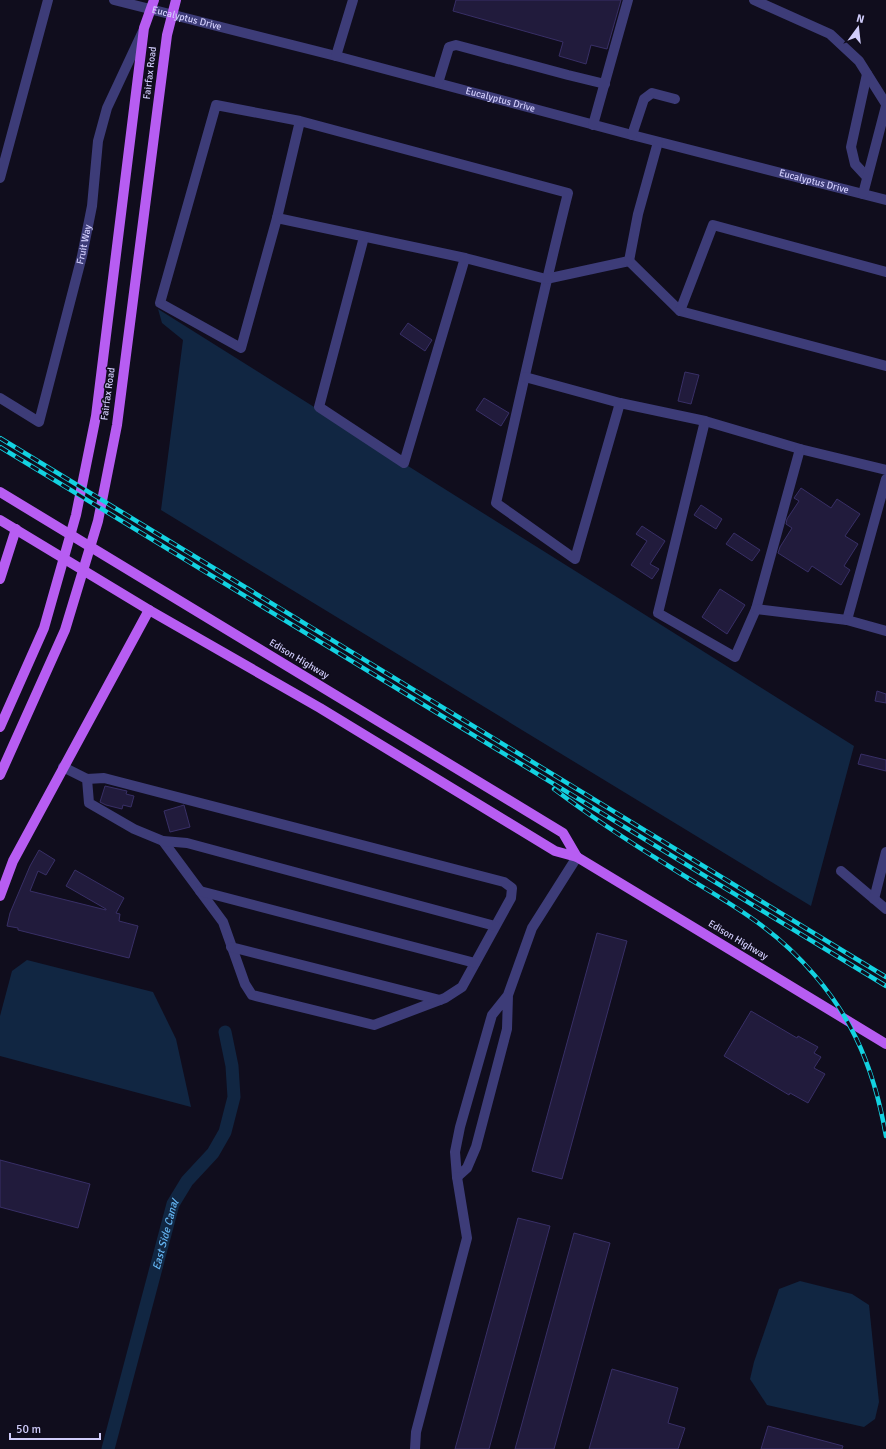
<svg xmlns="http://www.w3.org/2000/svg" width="886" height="1449" font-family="Signika,sans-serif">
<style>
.water{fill:#112642}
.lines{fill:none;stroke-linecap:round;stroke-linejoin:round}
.canal{stroke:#112642;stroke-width:13}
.building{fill:#211b3c;stroke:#382f66}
.minor{stroke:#3d3c78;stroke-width:10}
.major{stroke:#b75df2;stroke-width:10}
.rail-casing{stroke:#13d2e1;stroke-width:4.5}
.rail{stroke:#100d1d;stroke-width:3;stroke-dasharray:9;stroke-linecap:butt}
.labels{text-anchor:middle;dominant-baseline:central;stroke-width:3;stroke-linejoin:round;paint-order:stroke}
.street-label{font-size:10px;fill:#d1cdfb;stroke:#100d1d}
.water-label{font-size:11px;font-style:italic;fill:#64b4f2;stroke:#100d1d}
</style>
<rect width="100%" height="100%" fill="#100d1d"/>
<g class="water">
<path d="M158,309L854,746L811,906L161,510L183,340L162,323Z"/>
<path d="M27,960L153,992L176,1039L191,1107L0,1056V1016L12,971Z"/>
<path d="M800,1281L852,1294L869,1305L879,1402L875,1419L864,1427L767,1405L750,1379L754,1362L779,1289Z"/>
</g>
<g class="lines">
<path class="canal" id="s1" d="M108,1449L173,1204L187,1181L213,1153L225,1132L234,1097L232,1066L225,1032"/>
</g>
<g class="building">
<path d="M456,0H621L607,49L591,45L586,64L559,56L563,42L453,11Z"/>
<path d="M408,323L432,340L425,351L400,334Z"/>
<path d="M685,372L699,375L691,404L678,401Z"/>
<path d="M484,398L509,413L501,426L476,410Z"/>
<path d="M801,488L831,508L837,499L860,514L845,536L858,544L844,566L850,570L841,585L812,566L808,572L778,553L780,547L792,528L786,524L787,519L799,501L794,498Z"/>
<path d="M701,505L722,519L716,529L694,515Z"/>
<path d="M642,526L665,541L650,564L659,569L652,579L631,565L647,541L636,534Z"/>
<path d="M734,533L760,550L752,561L726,544Z"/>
<path d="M720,589L745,605L727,634L702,617Z"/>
<path d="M877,691L886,694V703L875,701Z"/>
<path d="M861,754L886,760V771L858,764Z"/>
<path d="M105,786L127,791L126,794L134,796L131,807L123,805L122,809L106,805L100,802Z"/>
<path d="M184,805L190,827L170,832L164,811Z"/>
<path d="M39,850L55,860L46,875L38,871L30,891L106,910V909L66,886L75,870L124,898L116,913L120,914L119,921L138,926L129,958L18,930V928L7,926L10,913L30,866Z"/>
<path d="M597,933L627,941L562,1179L532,1171Z"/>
<path d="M751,1011L797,1038L798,1036L818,1047L814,1053L821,1057L814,1068L825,1074L808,1103L790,1093L789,1095L724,1056Z"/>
<path d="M0,1160L90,1184L78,1228L0,1207Z"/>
<path d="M518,1218L550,1226L489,1449H455Z"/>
<path d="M574,1233L610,1243L554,1449H515Z"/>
<path d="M612,1369L678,1388L668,1423L685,1428L678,1449H589Z"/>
<path d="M768,1426L843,1446L842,1449H761Z"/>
</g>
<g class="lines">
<g class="minor">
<path id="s2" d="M114,0L336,56L632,135L886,200"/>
<path d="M754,0L830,34L859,61L886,104"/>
<path d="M336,56L353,0"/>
<path d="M438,83L449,47L456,45L568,75L605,84"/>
<path d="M300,121L277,218L241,348L160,303L216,105L300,121L568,193C542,296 520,399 496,503L575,559L620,403"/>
<path d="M593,125L628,0"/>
<path d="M632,135L644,99L652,93L675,99"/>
<path d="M867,177L855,164L851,147L867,74"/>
<path d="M0,178L48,0"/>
<path d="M863,194L886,106"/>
<path d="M277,218L465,258L546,279L629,261L680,311L886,366"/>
<path d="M364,237L319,407L404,463L465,258"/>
<path d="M629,261L638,214L658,142"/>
<path d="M680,311L713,225L886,272"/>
<path d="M525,377L620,403L705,421L800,449L886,470"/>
<path id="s3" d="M0,398L39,422L82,256L92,206L98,141L107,108L143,31"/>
<path d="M705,421L658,613L735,657L756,609L800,449"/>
<path d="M756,609L847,620L886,479"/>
<path d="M847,620L886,631"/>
<path d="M63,767L87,779L104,778L504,882L512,888L511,898L462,987L445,998L374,1025L252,995L245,984L223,922L163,841L134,829L89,803L87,779"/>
<path d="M163,841L187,843L495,926"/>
<path d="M841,871L886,909"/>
<path d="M200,891L475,963"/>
<path d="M874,899L886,852"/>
<path d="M231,947L440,1000"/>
<path d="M508,995L507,1029L476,1147L467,1168L457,1177L455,1152L460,1127L492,1015L508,995L532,928L577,857"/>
<path d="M415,1449L416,1432L467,1238L457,1177"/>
</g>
<g class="major">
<path d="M0,492L563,833L577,857"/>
<path d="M0,520L149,610L320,708L555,851L577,857L886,1044"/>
<path d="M0,579L16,529"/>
<path d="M0,727L44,628L76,515L96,416L144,28L154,0"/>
<path d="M0,775L65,630L98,521L117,425L167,35L176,0"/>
<path d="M0,896L13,861L149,610"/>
</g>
<g class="rail-casing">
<g id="rail">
<path d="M0,438L886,977"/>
<path d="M0,447L886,986"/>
<path d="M554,789C590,816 628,841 667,865C698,885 732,903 761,925C800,954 835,994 856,1038C871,1069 880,1102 886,1136"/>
</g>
</g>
<use href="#rail" class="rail"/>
</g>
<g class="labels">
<g class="street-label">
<text stroke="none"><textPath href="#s2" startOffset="75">Eucalyptus Drive</textPath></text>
<text transform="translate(150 73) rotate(-83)">Fairfax Road</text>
<text stroke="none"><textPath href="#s2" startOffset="399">Eucalyptus Drive</textPath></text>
<text stroke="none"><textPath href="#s2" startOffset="723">Eucalyptus Drive</textPath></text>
<text stroke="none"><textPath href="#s3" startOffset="229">Fruit Way</textPath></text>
<text transform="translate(108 394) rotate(-82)">Fairfax Road</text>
<text transform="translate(299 659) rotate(31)">Edison Highway</text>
<text transform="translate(738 940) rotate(31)">Edison Highway</text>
</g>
<g class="water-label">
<text stroke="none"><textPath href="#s1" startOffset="222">East Side Canal</textPath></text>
</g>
</g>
<g transform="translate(858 28) rotate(15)" stroke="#100d1d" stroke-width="3" paint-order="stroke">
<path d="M0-3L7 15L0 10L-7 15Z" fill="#d1cdfb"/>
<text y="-6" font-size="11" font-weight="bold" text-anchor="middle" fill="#d1cdfb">N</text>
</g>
<path d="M10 1433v6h90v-6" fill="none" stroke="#d1cdfb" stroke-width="2"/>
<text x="16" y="1433" font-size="12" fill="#d1cdfb" stroke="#100d1d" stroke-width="3" paint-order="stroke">50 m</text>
</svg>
